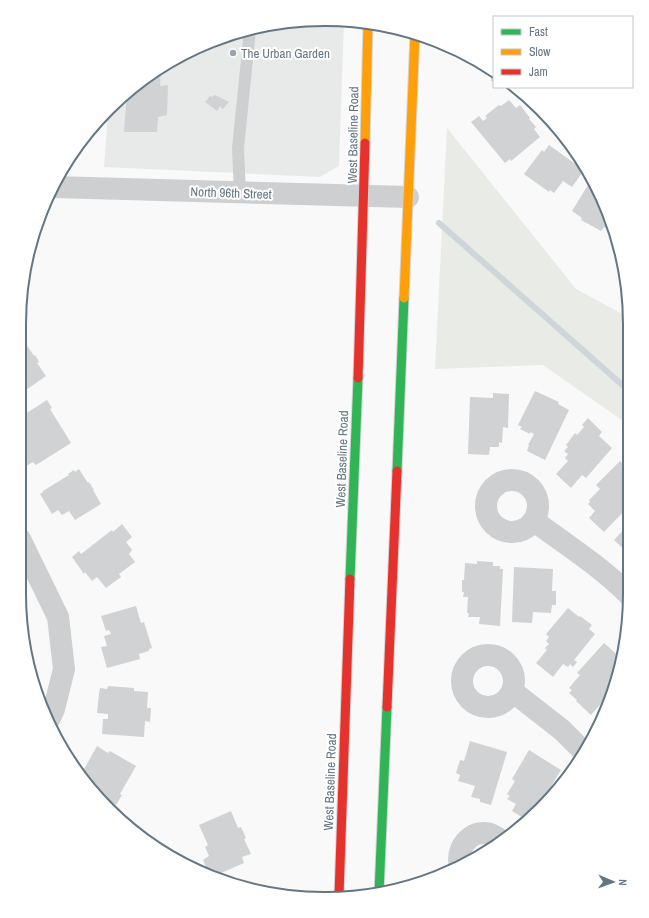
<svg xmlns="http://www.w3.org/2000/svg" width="649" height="918" font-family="'Archivo Narrow',sans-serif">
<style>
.built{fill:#e8e9e9}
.green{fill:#e8ebe6}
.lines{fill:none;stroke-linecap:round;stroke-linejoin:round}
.stream{stroke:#ced6d9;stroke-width:6}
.building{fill:#d0d2d3}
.fast-casing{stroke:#d5d6d7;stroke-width:11}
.slow-casing{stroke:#d5d6d7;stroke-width:11}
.jam-casing{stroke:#d5d6d7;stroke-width:11}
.lane{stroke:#cecfd0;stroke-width:12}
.street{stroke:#cecfd0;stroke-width:22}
.fast{stroke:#30b455;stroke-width:9}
.slow{stroke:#ff9f0a;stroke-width:9}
.jam{stroke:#e5322d;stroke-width:9}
.poi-dot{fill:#99a4ac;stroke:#fff;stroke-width:1.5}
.labels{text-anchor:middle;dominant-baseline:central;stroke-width:4;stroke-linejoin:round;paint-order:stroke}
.poi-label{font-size:13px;fill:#657683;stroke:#fff;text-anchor:start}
.street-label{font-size:13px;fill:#657683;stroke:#fff}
.rim{fill:none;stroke:#657683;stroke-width:2}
</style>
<rect width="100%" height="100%" fill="#f9f9f9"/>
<path class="built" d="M344,20L339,166L320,177L104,167L108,114L123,95L172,60L226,35L284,22Z"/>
<path class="green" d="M447,128L576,289L628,317V427L623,421L543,365L435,369Z"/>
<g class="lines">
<path class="stream" d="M439,223L628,390"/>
</g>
<g class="building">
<path d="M161,68L160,86L168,85L167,115L158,117L157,132H124L127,92Z"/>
<path d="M491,70L494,72V82L491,81Z"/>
<path d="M215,95L229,102L223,109L220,106L217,111L205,102L210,96L212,97Z"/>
<path d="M509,100L516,108L520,105L530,118L529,119L536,127L534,129L540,137L511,161L510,159L505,163L471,122L479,116L483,121L487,118L485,116L499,105L501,106Z"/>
<path d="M549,145L584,170L572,187L563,181L554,193L550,190L549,192L524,174L542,150L544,152Z"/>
<path d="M591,180L599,190L609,223L605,228L604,227L601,231L581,220L582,218L572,211Z"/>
<path d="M24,341L34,356L35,355L39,362L37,363L46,376L23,392Z"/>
<path d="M535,391L559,402L558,404L569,410L545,460L527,451L529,445H528L534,434L530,432V434L520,429L522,427L518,425Z"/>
<path d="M493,393L509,394L508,428L503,427L502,443L499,442V447H490L489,455L468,454L470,397L493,398Z"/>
<path d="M47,400L52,408L50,409L71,443L36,465L33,462L26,466L21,459L22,416Z"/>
<path d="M588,418L602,432L599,436L612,448L586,478L582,475L571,488L556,474L568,461L565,458L568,454L564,451L568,447L566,445L575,433L577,435L584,427L582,425Z"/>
<path d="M620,461L628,469L629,506L604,532L589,518L595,511L588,504L590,502L589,500L600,489L596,485Z"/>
<path d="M79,469L88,483L89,482L94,490H93L101,504L75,520L69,511L62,515L58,510L52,514L40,494L43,492V491L69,475L68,474L74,470L75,472Z"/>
<path d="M122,524L132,537L126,542L132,550L129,554L135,562L119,574L121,577L106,588L97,577L92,581L85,572L84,574L72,557L79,551L81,554L112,530L113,532Z"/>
<path d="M629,524V554L614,540Z"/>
<path d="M477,561L493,562V566H500V569H503L500,626L479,624L480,617H468L469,613H467L468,597H463L464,592H462V580H464L465,563L477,564Z"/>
<path d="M514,567L553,569L552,591H556V605H552L551,613L533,612L532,623L512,622Z"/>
<path d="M136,606L141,623L144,622L152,648L149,649V651L139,654L140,659L107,668L101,647L107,646L104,636L111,634L109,630L106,631L101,616Z"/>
<path d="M568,608L579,617L580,616L592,625L589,629L595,634L574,660L577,662L573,667L570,664L568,667L563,664L553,677L536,663L547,650L545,648L549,644L546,641L549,637L546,634Z"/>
<path d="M604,643L622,659L620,672L613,690L591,715L576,701L577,700L569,693L572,690L569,688L580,675L577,673Z"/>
<path d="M108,686L134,688V691L148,692L147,708H151L150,722L145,721L144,737L102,734L103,719H108V714L97,713L99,694L100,688L107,689Z"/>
<path d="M470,741L507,752L491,805L480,802V799L471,797L475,786L458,781L460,775L456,773L460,760L464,761Z"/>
<path d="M97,746L108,753L110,751L136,766L120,794L122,795L116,805L115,804L112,810L72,765L83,771Z"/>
<path d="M529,750L561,770L533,816L528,821L512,811L516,804L507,799L510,796L507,794L515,781L512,779Z"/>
<path d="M231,811L238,828L241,827L246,838L244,839L251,854L242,857L244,863L212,877L210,876L203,860L209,856L205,847L208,845L199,825Z"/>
</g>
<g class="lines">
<g class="fast-casing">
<g id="fast">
<path d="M397,471L404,298"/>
<path d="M350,579L358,378"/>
<path d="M379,893L387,707"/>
</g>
</g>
<g class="slow-casing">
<g id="slow">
<path d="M365,143L368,24"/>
<path d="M404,298L415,34"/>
</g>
</g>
<g class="jam-casing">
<g id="jam">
<path d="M358,378L365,143"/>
<path d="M387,707L397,471"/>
<path d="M339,895L350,579"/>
</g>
</g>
<path class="lane" d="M240,193L238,148L250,30"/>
<g class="street">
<path d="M54,187L408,197"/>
<circle cx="512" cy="506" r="26"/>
<path d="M534,521C566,544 601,567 629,595"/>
<path d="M20,539L58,617L64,669L54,709L50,718"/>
<circle cx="488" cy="681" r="26"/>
<path d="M512,691L562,730L584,752"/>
<path d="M460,867C454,842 480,822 500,840"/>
</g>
<use href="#fast" class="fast"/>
<use href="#slow" class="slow"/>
<use href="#jam" class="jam"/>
</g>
<circle class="poi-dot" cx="233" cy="53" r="4"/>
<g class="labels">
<g class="poi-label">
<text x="241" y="53">The Urban Garden</text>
</g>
<g class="street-label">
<text transform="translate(353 135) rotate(-89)">West Baseline Road</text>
<text transform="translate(231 193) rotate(2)">North 96th Street</text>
<text transform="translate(342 459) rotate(-88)">West Baseline Road</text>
<text transform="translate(330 782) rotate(-88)">West Baseline Road</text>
</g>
</g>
<path d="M0 0H649V918H0ZM324 26H325A298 298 0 0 1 623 324V594A298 298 0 0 1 325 892H324A298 298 0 0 1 26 594V324A298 298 0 0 1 324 26Z" fill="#fff" fill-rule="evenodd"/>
<path class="rim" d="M324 26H325A298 298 0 0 1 623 324V594A298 298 0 0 1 325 892H324A298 298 0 0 1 26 594V324A298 298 0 0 1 324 26Z"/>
<rect x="493" y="16" width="140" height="72" fill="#ffffff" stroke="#c1c8cd"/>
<rect x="501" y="29" width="20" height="6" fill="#30b455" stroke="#c1c8cd"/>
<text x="529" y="36" font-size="12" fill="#657683">Fast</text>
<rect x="501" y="49" width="20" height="6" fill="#ff9f0a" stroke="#c1c8cd"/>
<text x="529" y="56" font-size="12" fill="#657683">Slow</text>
<rect x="501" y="69" width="20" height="6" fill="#e5322d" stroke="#c1c8cd"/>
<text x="529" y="76" font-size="12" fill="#657683">Jam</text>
<g transform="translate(613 882) rotate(92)" stroke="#ffffff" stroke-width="3" paint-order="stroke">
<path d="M0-3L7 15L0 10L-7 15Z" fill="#657683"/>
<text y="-6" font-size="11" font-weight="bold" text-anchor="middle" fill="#657683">N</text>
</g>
</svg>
